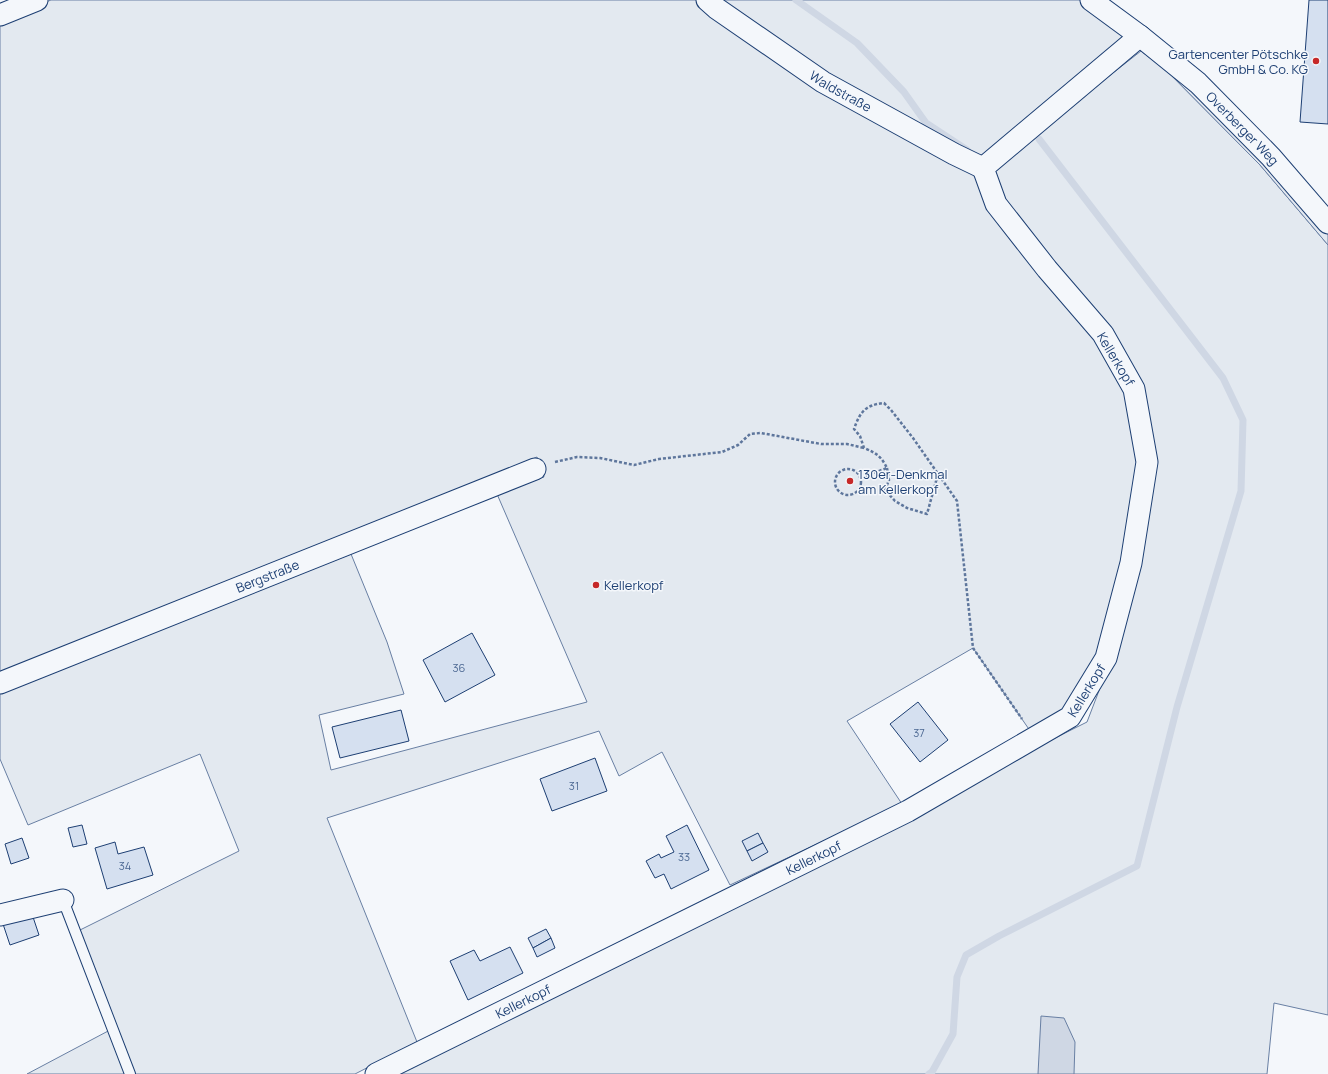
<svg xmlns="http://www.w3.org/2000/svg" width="1328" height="1074" font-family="Manrope,sans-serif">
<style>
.green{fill:#e3e9f0;stroke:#687fa3}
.parking{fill:#e3e8f0;stroke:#687fa3}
.water{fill:#cfd7e4;stroke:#687fa3}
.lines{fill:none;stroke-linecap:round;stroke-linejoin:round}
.stream{stroke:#cfd7e4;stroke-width:7}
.building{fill:#d5e0f0;stroke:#1d3f73}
.lane-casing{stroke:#1d3f73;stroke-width:12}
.street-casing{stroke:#1d3f73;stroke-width:23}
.path{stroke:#5e769c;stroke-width:2.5;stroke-dasharray:3 2;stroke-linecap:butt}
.lane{stroke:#f4f7fb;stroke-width:10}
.street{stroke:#f4f7fb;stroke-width:21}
.poi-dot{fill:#c62828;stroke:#f4f7fb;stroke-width:1.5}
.labels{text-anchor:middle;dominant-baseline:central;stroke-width:3;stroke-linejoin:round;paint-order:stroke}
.number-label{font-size:11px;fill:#4b6792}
.poi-label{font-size:13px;fill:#1d3f73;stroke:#f4f7fb;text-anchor:start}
.street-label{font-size:13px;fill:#1d3f73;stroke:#f4f7fb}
</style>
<rect width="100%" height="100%" fill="#f4f7fb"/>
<g class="green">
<path d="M51,0H702L980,169L1044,270L1132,391L1142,462L1124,563L1098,656L1065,708L1035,738L973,648L847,721L902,804L730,885L662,752L619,776L599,731L327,818L417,1042L355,1074H133L78,931L239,851L200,754L28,825L0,759V689L351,554L387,642L404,694L319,715L331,770L587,702L497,494L544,477L537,457L365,529L0,675V20Z"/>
<path d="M710,0H1081L1132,36L986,161L824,80Z"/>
<path d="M1141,51L1166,70L1260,165L1328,245V1015L1274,1003L1267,1074H397L899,816L1087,722L1110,662L1136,563L1139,388L1000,203L990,169Z"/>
<path d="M110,1030L127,1074H27Z"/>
</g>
<path class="parking" d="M1171,65L1328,230V245L1260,165L1166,70Z"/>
<path class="water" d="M1041,1016L1064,1018L1075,1042L1074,1074H1038Z"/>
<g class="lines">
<g class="stream">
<path d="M796,0L857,43L904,92L926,123L967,150"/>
<path d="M929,1074L932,1072L953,1034L957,977L966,955L999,936L1137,866L1177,707L1241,491L1243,420L1223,378L1039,139"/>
</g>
</g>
<g class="building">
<path d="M1309,0H1328V124L1300,122Z"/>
<path d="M472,633L495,675L445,702L423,660Z"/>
<path d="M918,702L948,740L920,762L890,724Z"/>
<path d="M401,710L409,741L340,758L332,727Z"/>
<path d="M595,758L607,791L552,811L540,779Z"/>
<path d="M82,825L87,844L73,847L68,828Z"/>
<path d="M687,825L709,870L671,889L664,874L655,878L646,861L659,854L661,858L674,852L666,836Z"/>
<path d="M758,833L763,843L747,851L742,841Z"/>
<path d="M22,838L29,858L11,864L5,844Z"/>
<path d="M115,842L118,854L144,847L153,875L107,889L95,848Z"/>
<path d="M763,843L768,852L752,861L747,851Z"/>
<path d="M32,914L39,935L10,945L3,924Z"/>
<path d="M546,929L551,938L533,948L528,938Z"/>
<path d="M551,938L555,948L537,957L533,948Z"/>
<path d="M510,947L523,973L468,1000L450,961L474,950L480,961Z"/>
</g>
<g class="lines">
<g class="lane-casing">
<path id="lane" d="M63,900L130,1074"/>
</g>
<g class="street-casing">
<g id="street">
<path id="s1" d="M707,0L716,8L823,82L954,154L983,168"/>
<path id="s2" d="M1091,0L1140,36L1198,83L1271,157L1328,223"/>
<path d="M0,15L37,0"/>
<path id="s3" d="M0,683L535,469"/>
<path d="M0,915L63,900"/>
<path id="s4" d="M376,1074L908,811L1070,717L1106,658L1131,563L1147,462L1134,389L1103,334L1047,269L996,204L983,168L1140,36"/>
</g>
</g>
<g class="path">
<path d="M555,462L577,457L600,458L634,465L659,459L722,452L738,445L750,434L761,433L821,444H847L864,448"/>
<path d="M887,468L889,480L885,490L895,501L907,508L927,514L938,474"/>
<circle cx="848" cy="482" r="13"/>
<path d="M860,478L887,468C881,456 876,453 864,448L860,436L854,429C860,412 865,405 884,403L891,410L913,438L957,501L973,648L1022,719"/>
</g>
<use href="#lane" class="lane"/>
<use href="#street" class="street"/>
</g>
<g class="poi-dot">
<circle cx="1316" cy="61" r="4"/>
<circle cx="850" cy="481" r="4"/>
<circle cx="596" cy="585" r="4"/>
</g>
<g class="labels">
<g class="number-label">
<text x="459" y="667">36</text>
<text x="919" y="732">37</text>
<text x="574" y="785">31</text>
<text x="684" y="856">33</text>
<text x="125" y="865">34</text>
</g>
<g class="poi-label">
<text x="1308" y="54" text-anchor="end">Gartencenter Pötschke<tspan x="1308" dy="15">GmbH &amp; Co. KG</tspan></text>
<text x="858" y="474">130er-Denkmal<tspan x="858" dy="15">am Kellerkopf</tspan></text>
<text x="604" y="585">Kellerkopf</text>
</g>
<g class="street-label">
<text stroke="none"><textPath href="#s1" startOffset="162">Waldstraße</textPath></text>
<text stroke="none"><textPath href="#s2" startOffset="199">Overberger Weg</textPath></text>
<text transform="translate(1116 359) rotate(59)">Kellerkopf</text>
<text stroke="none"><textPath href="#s3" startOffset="288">Bergstraße</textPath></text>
<text stroke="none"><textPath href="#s4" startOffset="812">Kellerkopf</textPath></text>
<text stroke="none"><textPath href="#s4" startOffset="488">Kellerkopf</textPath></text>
<text stroke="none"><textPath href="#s4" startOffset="164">Kellerkopf</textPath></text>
</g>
</g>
</svg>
